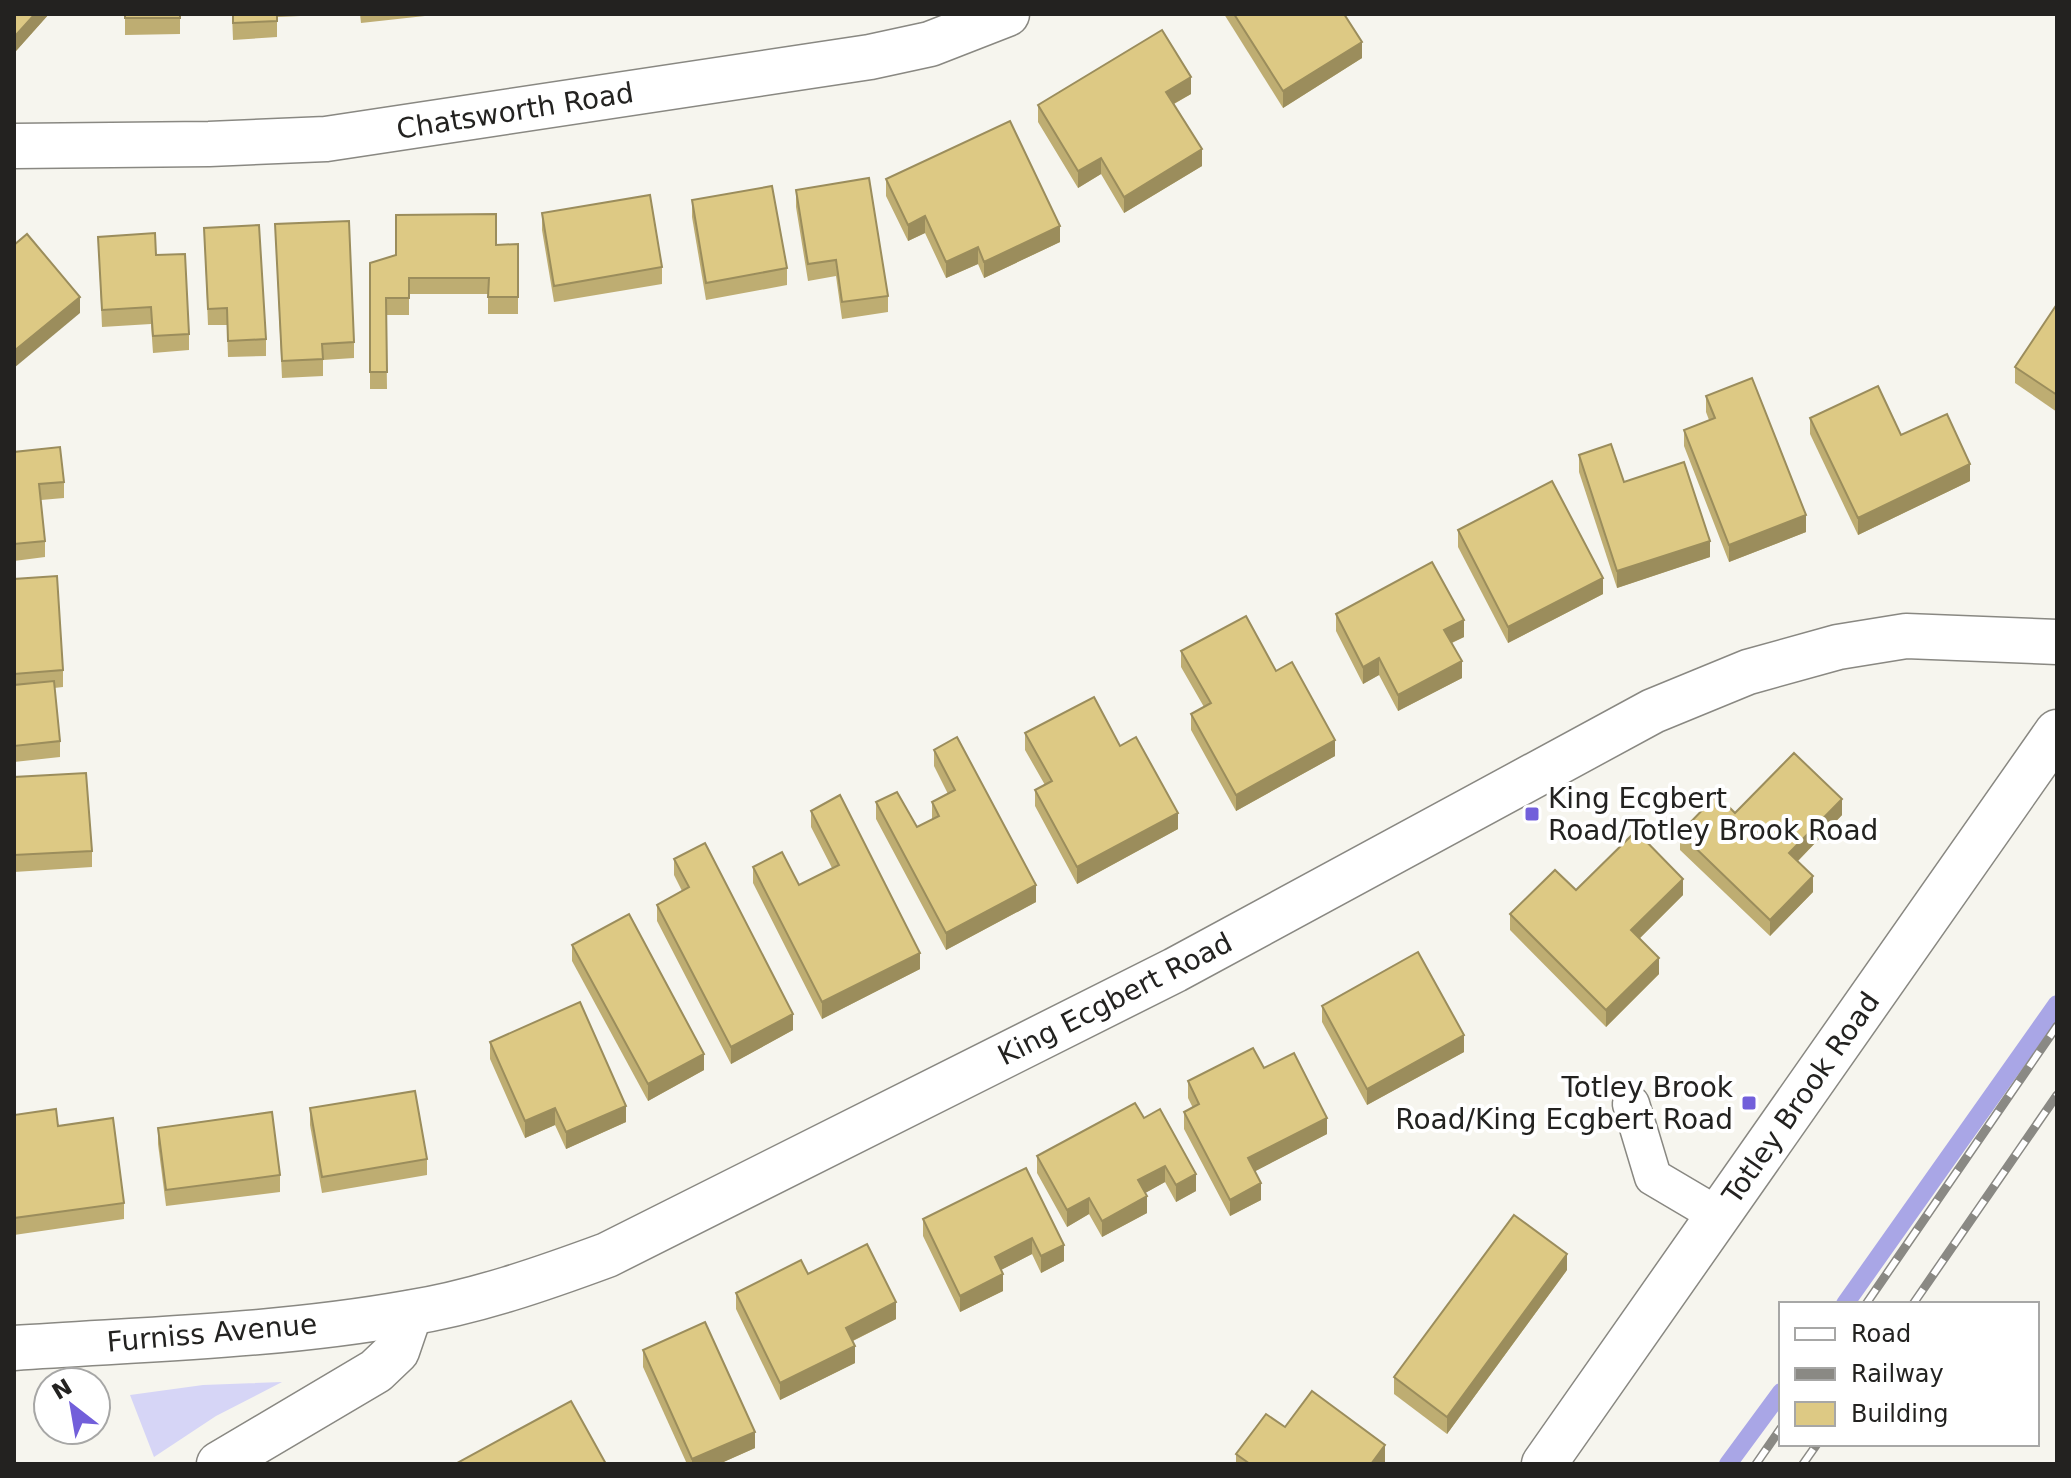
<svg xmlns="http://www.w3.org/2000/svg" width="2071" height="1478" font-family="'DejaVu Sans',sans-serif">
<style>
.green{fill:#d6d5f6}
.lines{fill:none;stroke-linecap:round;stroke-linejoin:round}
.stream{stroke:#a9a6e6;stroke-width:18}
.lane-casing{stroke:#898882;stroke-width:39}
.street-casing{stroke:#898882;stroke-width:47}
.lane{stroke:#fff;stroke-width:36}
.street{stroke:#fff;stroke-width:44}
.rail-casing{stroke:#8a8984;stroke-width:9}
.rail{stroke:#fff;stroke-width:6;stroke-dasharray:18;stroke-linecap:butt}
.wall{fill:#bead72}
.shaded-wall{fill:#9b8d5c}
.building{fill:#ddc984;stroke:#9b8d5c;stroke-width:2}
.poi-dot{fill:#725fda;stroke:#fff;stroke-width:3}
.labels{text-anchor:middle;dominant-baseline:central;stroke-width:8;stroke-linejoin:round;paint-order:stroke}
.street-label{font-size:28px;fill:#232220;stroke:#fff}
.poi-label{font-size:28px;fill:#232220;stroke:#fff;text-anchor:start}
</style>
<rect width="100%" height="100%" fill="#f6f5ee"/>
<path class="green" d="M282,1382L216,1416L154,1457L130,1395L203,1385Z"/>
<g class="lines">
<g class="stream">
<path d="M1845,1304L2057,1004"/>
<path d="M1728,1464L1781,1392"/>
</g>
<g class="lane-casing">
<path id="lane" d="M1631,1104L1653,1177L1719,1216"/>
</g>
<g class="street-casing">
<g id="street">
<path d="M14,146L209,144L326,139L870,57L930,44L1007,14"/>
<path d="M14,1348C145,1339 279,1336 408,1313C476,1302 542,1279 607,1255L1175,970L1653,711L1748,672L1838,647L1906,636L2057,642"/>
<path d="M219,1464L376,1371L397,1351L410,1313"/>
<path d="M1544,1464L2057,732"/>
</g>
</g>
<use href="#lane" class="lane"/>
<use href="#street" class="street"/>
<g class="rail-casing">
<g id="rail">
<path d="M1866,1304L2057,1026"/>
<path d="M1913,1304L2057,1095"/>
<path d="M1756,1464L1781,1428"/>
<path d="M1803,1464L1817,1444"/>
</g>
</g>
<use href="#rail" class="rail"/>
</g>
<g class="wall">
<path d="M14,14H49L16,51L14,49Z"/>
<path d="M125,14H180V34L125,35Z"/>
<path d="M232,14H324V15L277,17V37L233,40Z"/>
<path d="M360,14H434V15L361,23Z"/>
<path d="M1224,14H1344L1362,58L1283,108Z"/>
<path d="M1191,94L1174,104L1202,166L1124,213L1101,174L1078,188L1038,122V105Z"/>
<path d="M886,179L1060,242L984,278L978,264L946,278L925,233L908,241L886,196Z"/>
<path d="M796,190L888,296V312L842,319L836,276L808,281L796,207Z"/>
<path d="M692,200L787,268V285L706,300L692,217Z"/>
<path d="M542,213L662,267V284L554,302L542,230Z"/>
<path d="M275,224L354,342V358L323,360V376L282,378Z"/>
<path d="M204,228L266,339V356L228,357L227,325H208Z"/>
<path d="M98,237L156,255L189,334V350L153,353L151,324L102,327Z"/>
<path d="M518,244V314H488V294H409V315H386L387,389H370V263L496,245Z"/>
<path d="M2057,304V412L2015,383V367Z"/>
<path d="M1706,396L1806,532L1729,562L1684,446V430L1709,420L1706,412Z"/>
<path d="M1810,418L1901,435L1970,481L1858,535L1810,434Z"/>
<path d="M14,452L64,482V498L41,500L45,541V557L14,561Z"/>
<path d="M1579,455L1624,482L1710,557L1617,588L1579,472Z"/>
<path d="M1458,530L1603,594L1508,643L1458,547Z"/>
<path d="M14,579L63,670V687L54,688L60,741V757L14,762Z"/>
<path d="M1336,614L1464,637L1452,643L1462,678L1398,711L1379,675L1363,684L1336,631Z"/>
<path d="M1181,651L1276,671L1335,756L1236,811L1191,730V714L1204,707L1181,667Z"/>
<path d="M1025,733L1120,746L1178,829L1077,884L1035,806V790L1045,785L1025,750Z"/>
<path d="M934,750L1036,902L946,950L876,819V802L917,827L932,819V802L948,794L934,766Z"/>
<path d="M14,777L92,851V867L14,872Z"/>
<path d="M811,811L920,969L822,1019L753,883V867L799,885L832,868L811,827Z"/>
<path d="M1735,813L1842,815L1798,861L1813,892L1770,936L1680,850V833Z"/>
<path d="M674,859L793,1030L731,1064L657,921V905L682,891L674,875Z"/>
<path d="M1576,890L1683,895L1640,938L1659,974L1606,1027L1510,930V914Z"/>
<path d="M572,945L704,1070L648,1101L572,961Z"/>
<path d="M1322,1006L1464,1052L1367,1105L1322,1022Z"/>
<path d="M490,1042L626,1122L566,1149L555,1125L525,1138L490,1059Z"/>
<path d="M1264,1068L1327,1134L1255,1171L1261,1200L1230,1216L1184,1129V1112L1193,1108L1188,1098V1081Z"/>
<path d="M310,1108L427,1159V1175L322,1193L310,1125Z"/>
<path d="M14,1115L58,1126L124,1203V1219L14,1235Z"/>
<path d="M1144,1118L1196,1191L1176,1202L1165,1182L1145,1193L1147,1213L1102,1237L1089,1214L1067,1227L1037,1173V1156Z"/>
<path d="M158,1128L280,1175V1192L166,1206L158,1144Z"/>
<path d="M1026,1168L1064,1261L1041,1273L1032,1254L1001,1270L1003,1291L960,1312L923,1236V1219Z"/>
<path d="M1567,1270L1447,1434L1394,1394V1377Z"/>
<path d="M808,1274L896,1319L853,1341L855,1363L780,1400L736,1309V1293Z"/>
<path d="M643,1350L755,1448L719,1464H687L643,1367Z"/>
<path d="M1285,1427L1385,1462L1383,1464H1236V1454Z"/>
</g>
<g class="shaded-wall">
<path d="M35,14H49L16,51V35Z"/>
<path d="M1362,42V58L1283,108V91Z"/>
<path d="M1191,77V94L1166,108V92Z"/>
<path d="M1202,149V166L1124,213V197Z"/>
<path d="M1101,158V174L1078,188V171Z"/>
<path d="M925,216V233L908,241V225Z"/>
<path d="M1060,226V242L984,278V262Z"/>
<path d="M978,247V264L946,278V262Z"/>
<path d="M80,297V313L14,368V351Z"/>
<path d="M1970,464V481L1858,535V518Z"/>
<path d="M1806,515V532L1729,562V545Z"/>
<path d="M1710,541V557L1617,588V571Z"/>
<path d="M1603,578V594L1508,643V627Z"/>
<path d="M1464,620V637L1444,646V630Z"/>
<path d="M1379,658V675L1363,684V667Z"/>
<path d="M1462,661V678L1398,711V695Z"/>
<path d="M1335,740V756L1236,811V795Z"/>
<path d="M1842,799V815L1789,870V853Z"/>
<path d="M1178,813V829L1077,884V867Z"/>
<path d="M1813,876V892L1770,936V920Z"/>
<path d="M1683,879V895L1631,947V930Z"/>
<path d="M1036,885V902L946,950V933Z"/>
<path d="M920,953V969L822,1019V1002Z"/>
<path d="M1659,958V974L1606,1027V1010Z"/>
<path d="M793,1014V1030L731,1064V1047Z"/>
<path d="M1464,1035V1052L1367,1105V1089Z"/>
<path d="M704,1054V1070L648,1101V1084Z"/>
<path d="M626,1106V1122L566,1149V1132Z"/>
<path d="M555,1108V1125L525,1138V1121Z"/>
<path d="M1327,1118V1134L1248,1175V1158Z"/>
<path d="M1165,1166V1182L1138,1197V1180Z"/>
<path d="M1196,1174V1191L1176,1202V1185Z"/>
<path d="M1261,1183V1200L1230,1216V1200Z"/>
<path d="M1147,1196V1213L1102,1237V1221Z"/>
<path d="M1089,1198V1214L1067,1227V1210Z"/>
<path d="M1032,1238V1254L995,1273V1257Z"/>
<path d="M1064,1245V1261L1041,1273V1256Z"/>
<path d="M1567,1254V1270L1447,1434V1417Z"/>
<path d="M1003,1274V1291L960,1312V1296Z"/>
<path d="M896,1302V1319L846,1344V1328Z"/>
<path d="M855,1346V1363L780,1400V1383Z"/>
<path d="M755,1432V1448L719,1464H692V1459Z"/>
<path d="M1385,1445V1462L1383,1464H1371Z"/>
</g>
<g class="building">
<path d="M14,14H35L16,35L14,33Z"/>
<rect x="125" y="14" width="55" height="4"/>
<path d="M233,14H277V21L233,23Z"/>
<path d="M1234,14H1344L1362,42L1283,91Z"/>
<path d="M1162,30L1191,77L1166,92L1202,149L1124,197L1101,158L1078,171L1038,105Z"/>
<path d="M1010,121L1060,226L984,262L978,247L946,262L925,216L908,225L886,179Z"/>
<path d="M869,178L888,296L842,302L836,260L808,264L796,190Z"/>
<path d="M772,186L787,268L706,283L692,200Z"/>
<path d="M650,195L662,267L554,286L542,213Z"/>
<path d="M496,214V245L518,244V297H488L489,278H409V298H386L387,372H370V263L396,255V215Z"/>
<path d="M349,221L354,342L322,344L323,359L282,361L275,224Z"/>
<path d="M259,225L266,339L228,341L227,308L208,309L204,228Z"/>
<path d="M155,233L156,255L185,254L189,334L153,336L151,307L102,310L98,237Z"/>
<path d="M27,234L80,297L14,351V245Z"/>
<path d="M2057,304V395L2015,367Z"/>
<path d="M1752,378L1806,515L1729,545L1684,430L1715,418L1706,396Z"/>
<path d="M1878,386L1901,435L1947,414L1970,464L1858,518L1810,418Z"/>
<path d="M1611,444L1624,482L1684,462L1710,541L1617,571L1579,455Z"/>
<path d="M60,447L64,482L39,484L45,541L14,544V452Z"/>
<path d="M1552,481L1603,578L1508,627L1458,530Z"/>
<path d="M1432,562L1464,620L1444,630L1462,661L1398,695L1379,658L1363,667L1336,614Z"/>
<path d="M57,576L63,670L14,674V579Z"/>
<path d="M1246,616L1276,671L1292,662L1335,740L1236,795L1191,714L1211,703L1181,651Z"/>
<path d="M54,681L60,741L14,746V685Z"/>
<path d="M1094,697L1120,746L1136,737L1178,813L1077,867L1035,790L1052,781L1025,733Z"/>
<path d="M957,737L1036,885L946,933L876,802L897,792L917,827L939,816L932,802L955,790L934,750Z"/>
<path d="M1794,753L1842,799L1789,853L1813,876L1770,920L1680,833L1717,795L1735,813Z"/>
<path d="M86,773L92,851L14,855V777Z"/>
<path d="M840,795L920,953L822,1002L753,867L782,852L799,885L839,865L811,811Z"/>
<path d="M1636,831L1683,879L1631,930L1659,958L1606,1010L1510,914L1555,870L1576,890Z"/>
<path d="M705,843L793,1014L731,1047L657,905L689,887L674,859Z"/>
<path d="M629,914L704,1054L648,1084L572,945Z"/>
<path d="M1418,952L1464,1035L1367,1089L1322,1006Z"/>
<path d="M580,1002L626,1106L566,1132L555,1108L525,1121L490,1042Z"/>
<path d="M1253,1048L1264,1068L1294,1053L1327,1118L1248,1158L1261,1183L1230,1200L1184,1112L1199,1104L1188,1081Z"/>
<path d="M415,1091L427,1159L322,1177L310,1108Z"/>
<path d="M1135,1103L1144,1118L1160,1109L1196,1174L1176,1185L1165,1166L1138,1180L1147,1196L1102,1221L1089,1198L1067,1210L1037,1156Z"/>
<path d="M56,1109L58,1126L113,1118L124,1203L14,1218V1115Z"/>
<path d="M272,1112L280,1175L166,1190L158,1128Z"/>
<path d="M1026,1168L1064,1245L1041,1256L1032,1238L995,1257L1003,1274L960,1296L923,1219Z"/>
<path d="M1514,1215L1567,1254L1447,1417L1394,1377Z"/>
<path d="M867,1244L896,1302L846,1328L855,1346L780,1383L736,1293L801,1260L808,1274Z"/>
<path d="M705,1322L755,1432L692,1459L643,1350Z"/>
<path d="M1312,1391L1385,1445L1371,1464H1250L1236,1454L1266,1414L1285,1427Z"/>
<path d="M571,1401L606,1464H457V1463Z"/>
</g>
<g class="poi-dot">
<rect x="1524" y="806" width="16" height="16" rx="4"/>
<rect x="1741" y="1095" width="16" height="16" rx="4"/>
</g>
<g class="labels">
<g class="street-label">
<text transform="translate(515 111) rotate(-9)">Chatsworth Road</text>
<text transform="translate(1115 999) rotate(-27)">King Ecgbert Road</text>
<text transform="translate(1801 1098) rotate(-55)">Totley Brook Road</text>
<text transform="translate(212 1333) rotate(-5)">Furniss Avenue</text>
</g>
<g class="poi-label">
<text x="1548" y="798">King Ecgbert<tspan x="1548" dy="32">Road/Totley Brook Road</tspan></text>
<text x="1733" y="1087" text-anchor="end">Totley Brook<tspan x="1733" dy="32">Road/King Ecgbert Road</tspan></text>
</g>
</g>
<rect width="2071" height="1478" fill="none" stroke="#232220" stroke-width="32"/>
<rect x="1779" y="1302" width="260" height="144" fill="#ffffff" stroke="#a7a7a6" stroke-width="2"/>
<rect x="1795" y="1328" width="40" height="12" fill="#ffffff" stroke="#a7a7a6" stroke-width="2"/>
<text x="1851" y="1342" font-size="24" fill="#232220">Road</text>
<rect x="1795" y="1368" width="40" height="12" fill="#8a8984" stroke="#a7a7a6" stroke-width="2"/>
<text x="1851" y="1382" font-size="24" fill="#232220">Railway</text>
<rect x="1795" y="1402" width="40" height="24" fill="#ddc984" stroke="#a7a7a6" stroke-width="2"/>
<text x="1851" y="1422" font-size="24" fill="#232220">Building</text>
<g transform="translate(72 1406) rotate(329)"><circle r="38" fill="#ffffff" stroke="#a7a7a6" stroke-width="2"/>
<path d="M0-6L14 30L0 20L-14 30Z" fill="#725fda"/>
<text y="-12" font-size="22" font-weight="bold" text-anchor="middle" fill="#232220">N</text>
</g>
</svg>
